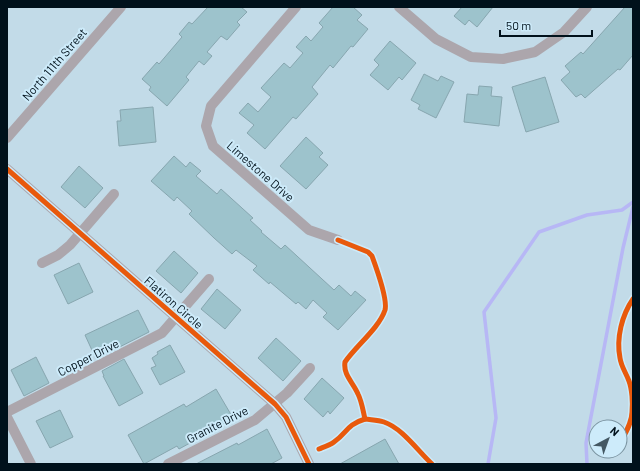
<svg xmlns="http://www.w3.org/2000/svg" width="640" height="471" font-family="Barlow,sans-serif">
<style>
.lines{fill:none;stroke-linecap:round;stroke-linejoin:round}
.stream{stroke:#b7b7f5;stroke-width:3.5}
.building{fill:#9dc3cc;stroke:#87a6af}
.minor{stroke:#aca6ac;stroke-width:10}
.cycleway-casing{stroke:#cdebfa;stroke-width:8}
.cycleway{stroke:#e8590c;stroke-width:5}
.labels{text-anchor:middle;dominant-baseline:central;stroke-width:4;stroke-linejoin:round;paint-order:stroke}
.street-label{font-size:12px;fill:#00111b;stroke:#cdebfa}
</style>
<rect width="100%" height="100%" fill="#c2dbe8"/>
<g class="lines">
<g class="stream">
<path d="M488,464L496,418L484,312L539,232L587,215L622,210L633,202"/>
<path d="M587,464L586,443L623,248L633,207"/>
</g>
</g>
<g class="building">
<path d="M208,7H241L247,12L237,22L240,25L227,40L221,36L207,52L212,56L204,65L199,61L186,77L189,80L167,106L149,90L151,87L142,79L157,62L159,64L182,37L179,34L189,22L192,24Z"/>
<path d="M333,7H353L362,15L357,20L368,29L353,47L351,46L333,68L330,65L312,87L318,94L296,119L293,117L265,149L247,133L254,125L239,113L248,103L258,112L271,97L261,88L284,63L290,68L303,53L296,47L306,36L311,41L323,27L319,23Z"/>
<path d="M462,7H493L477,27L469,20L465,25L454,16Z"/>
<path d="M625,7H633V55L620,70L618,69L585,98L581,94L576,97L561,80L570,72L565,66L581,52L583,54Z"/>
<path d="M390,41L416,63L402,80L399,77L388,90L370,75L379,65L374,60Z"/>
<path d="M424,74L438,81L441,76L454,82L436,118L418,109L420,105L411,100Z"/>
<path d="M545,77L559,122L526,132L512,87Z"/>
<path d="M479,86L492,87L491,96L502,97L499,126L464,122L467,94L478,95Z"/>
<path d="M153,107L156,142L119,146L117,121H121L120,110Z"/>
<path d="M306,137L323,153L319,157L328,165L306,189L280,166Z"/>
<path d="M174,156L186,167L190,162L201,171L196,176L217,194L221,189L253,218L250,220L262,231L261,232L281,249L285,245L334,290L339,285L351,296L355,291L366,300L338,330L323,317L327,313L313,300L306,309L298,302L296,304L270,282L269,284L253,270L257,266L236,250L232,254L214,238L189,214L192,211L177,197L174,201L151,181Z"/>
<path d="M79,166L103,188L85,208L61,187Z"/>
<path d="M174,251L198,273L181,293L156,271Z"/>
<path d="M79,263L93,292L68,304L54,275Z"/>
<path d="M217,289L241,310L225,329L201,309Z"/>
<path d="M138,310L149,332L96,359L85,335Z"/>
<path d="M276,338L301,361L283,381L258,358Z"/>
<path d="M170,345L185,372L160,385L151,368L156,366L152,358L158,354L157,352Z"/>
<path d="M36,357L49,383L24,396L11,370Z"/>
<path d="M124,359L143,393L119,406L103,376H104L102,371Z"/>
<path d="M322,378L344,398L330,414L328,411L323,417L304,399Z"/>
<path d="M216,389L233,418L201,437L179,449L177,446L144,464L128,435L184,404L186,407Z"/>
<path d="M60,410L73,437L50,448L36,421Z"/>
<path d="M267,429L282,458L271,464H196L237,443L238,445Z"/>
<path d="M385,439L399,464H340Z"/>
</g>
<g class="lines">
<g class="minor">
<path d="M296,7L211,106L206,126L213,146L309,230L338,240"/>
<path d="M399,7L436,39L471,57L503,59L535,52L564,32L587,7"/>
<path d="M7,138L121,7"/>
<path d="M7,169L275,404L286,417L309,464"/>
<path d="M42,263L58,255L70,245L114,194"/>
<path d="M7,412L162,333L209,279"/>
<path d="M7,417L31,464"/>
<path d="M168,464L255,420L287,393L310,368"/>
</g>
<g class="cycleway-casing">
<g id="cycleway">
<path d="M7,169L275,404L286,417L309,464"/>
<path d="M338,240L368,252L372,256C376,267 388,299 385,310C379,328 356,346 345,362C343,375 353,382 358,394C362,402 363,411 365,419C372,420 378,420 384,422C402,428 418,451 432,464"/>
<path d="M620,443C625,434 632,423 632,412C633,403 632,389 629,381C626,373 621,366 620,358C616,338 622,315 633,299"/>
<path d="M319,449C324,447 330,445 334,442C348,432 346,425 365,419"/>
</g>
</g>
<use href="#cycleway" class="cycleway"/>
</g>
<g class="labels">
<g class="street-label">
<text transform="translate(54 64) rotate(-49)">North 111th Street</text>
<text transform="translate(261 171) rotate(41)">Limestone Drive</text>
<text transform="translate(174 302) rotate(41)">Flatiron Circle</text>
<text transform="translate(88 357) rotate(-27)">Copper Drive</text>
<text transform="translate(217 424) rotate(-27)">Granite Drive</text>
</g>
</g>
<rect width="640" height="471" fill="none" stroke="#00111b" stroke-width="16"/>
<g transform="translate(608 439) rotate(41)"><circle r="19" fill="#cdebfa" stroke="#7b94a1"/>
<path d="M0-3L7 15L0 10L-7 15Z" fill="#445863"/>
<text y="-6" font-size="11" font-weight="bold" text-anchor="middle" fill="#00111b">N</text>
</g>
<path d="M500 30v6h92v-6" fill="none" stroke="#00111b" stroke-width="2"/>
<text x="506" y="30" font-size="12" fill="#00111b" stroke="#cdebfa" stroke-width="3" paint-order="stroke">50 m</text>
</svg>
